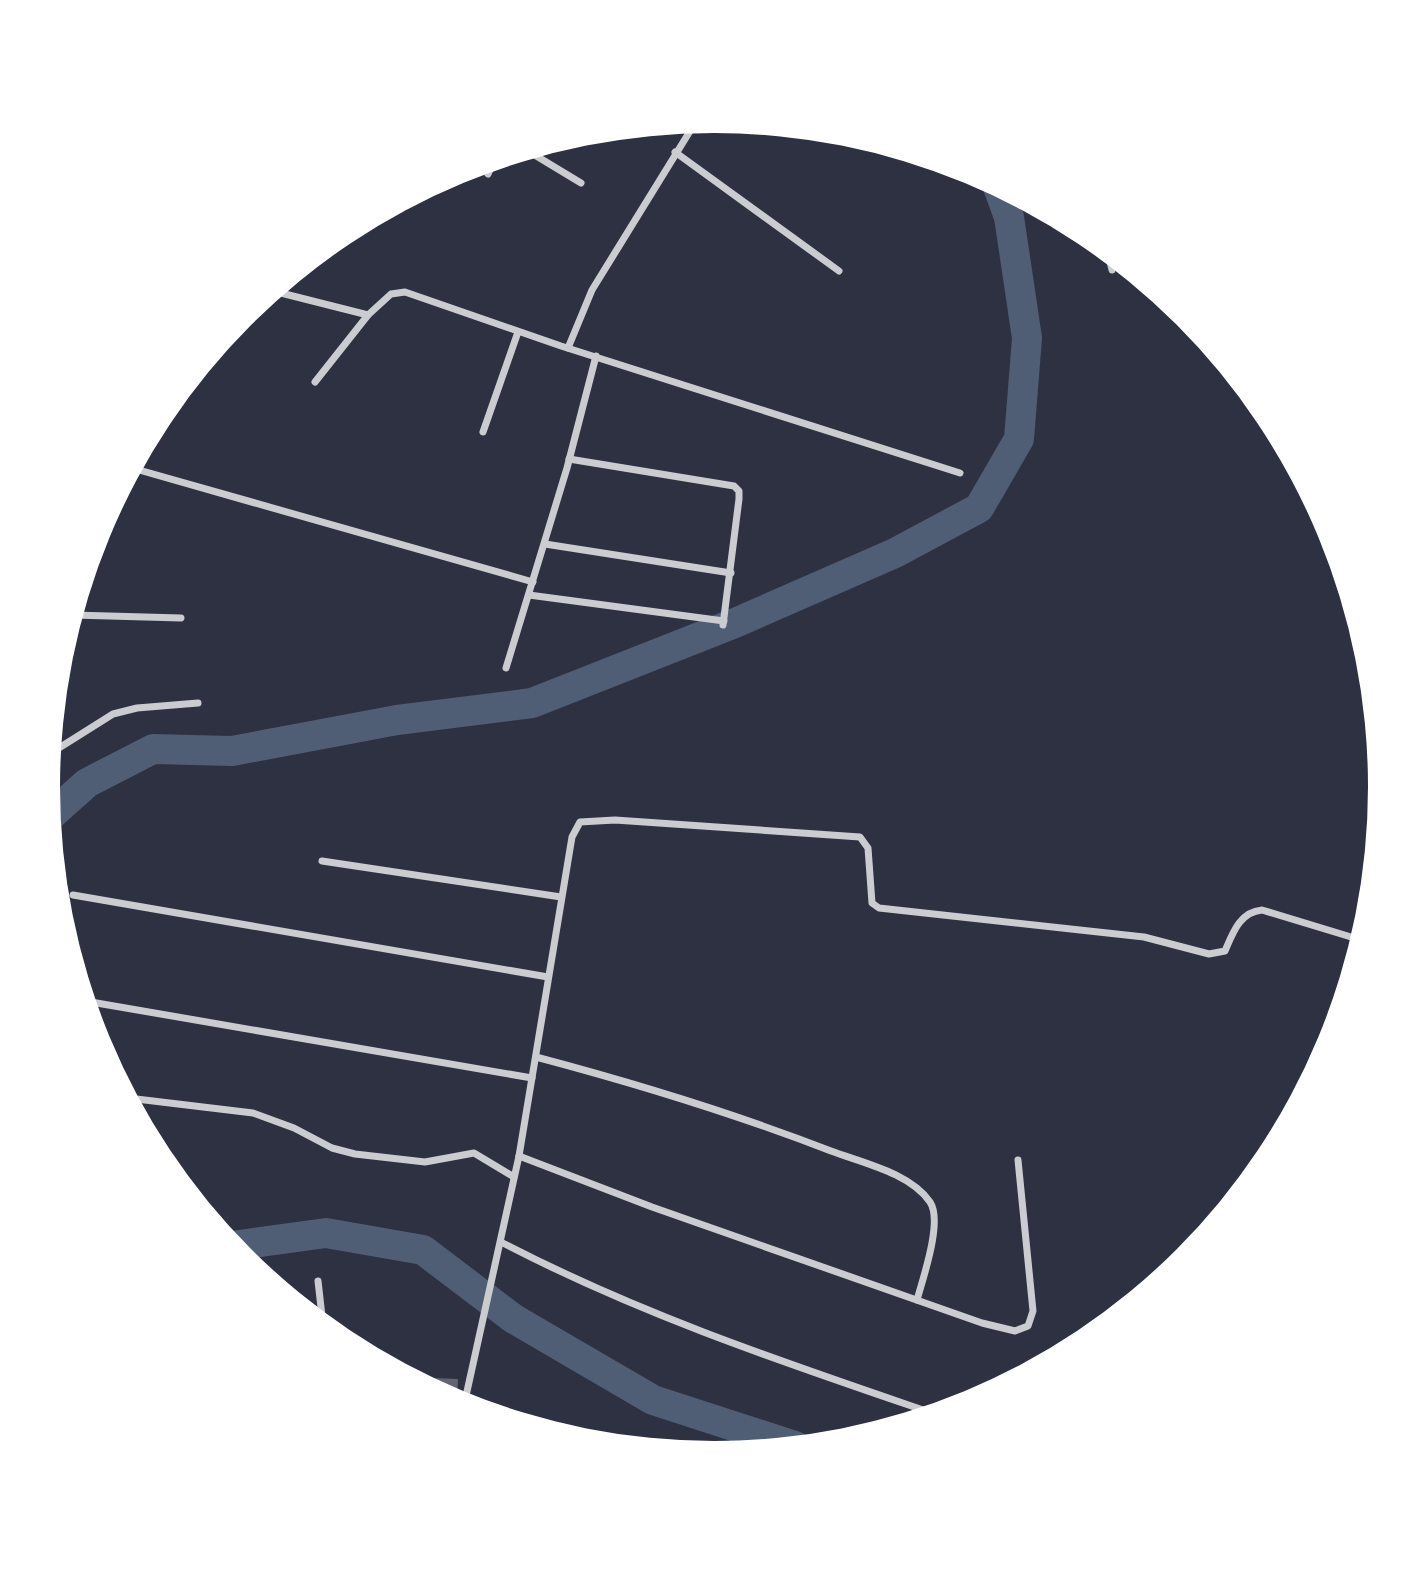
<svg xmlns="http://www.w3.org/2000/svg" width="1428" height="1575" font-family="'Titillium Web',sans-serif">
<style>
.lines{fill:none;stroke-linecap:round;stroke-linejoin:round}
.river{stroke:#4f5d75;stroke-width:30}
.building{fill:#626471}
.minor{stroke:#caccd0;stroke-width:7}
</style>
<rect width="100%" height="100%" fill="#2d3142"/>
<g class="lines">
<g class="river">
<path d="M50,816L87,783L153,749L232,751L397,720L532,703L735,623L895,553L979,508L1019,439L1027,338L1009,217L998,187"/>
<path d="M232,1246L326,1233L423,1250L514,1319L653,1400L795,1446"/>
</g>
</g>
<path class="building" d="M433,1378L458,1379L457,1402L433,1389Z"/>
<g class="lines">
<g class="minor">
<path d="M528,151L581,183"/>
<path d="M675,152L839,271"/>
<path d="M488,174L494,161"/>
<path d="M1108,253L1112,270"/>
<path d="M273,291L368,315L391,294L405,292L561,346L960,473"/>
<path d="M568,348L592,290L695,123"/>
<path d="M315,382L368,315"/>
<path d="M483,432L518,332"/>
<path d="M569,459L734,486L739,491V499L723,625"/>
<path d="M132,468L533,582"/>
<path d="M545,544L731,573"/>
<path d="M529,595L724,621"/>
<path d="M73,615L181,618"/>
<path d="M506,668L567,468L596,356"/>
<path d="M51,753L113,714L137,708L198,703"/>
<path d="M322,861L561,897"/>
<path d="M73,895L548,977"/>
<path d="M85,1001L532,1078"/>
<path d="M536,1057C638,1084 733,1113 831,1151C863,1163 910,1173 930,1202C943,1221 923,1278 917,1300"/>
<path d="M128,1098L253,1113L294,1128L332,1148L355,1154L425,1162L474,1153L514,1177"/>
<path d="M519,1156L652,1207L982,1323L1015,1331L1028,1326L1033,1311L1018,1160"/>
<path d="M501,1242C641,1315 786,1363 935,1414"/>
<path d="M318,1281L323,1325"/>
<path d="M464,1405L519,1156L572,837L580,822L615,820L860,837L868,848L872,903L879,908L1144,937L1209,954L1225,951C1233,932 1240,912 1262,910L1361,940"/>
</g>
</g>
<path d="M0 0H1428V1575H0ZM60 787a654 654 0 1 1 1308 0a654 654 0 1 1-1308 0Z" fill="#fff" fill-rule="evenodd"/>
</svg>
